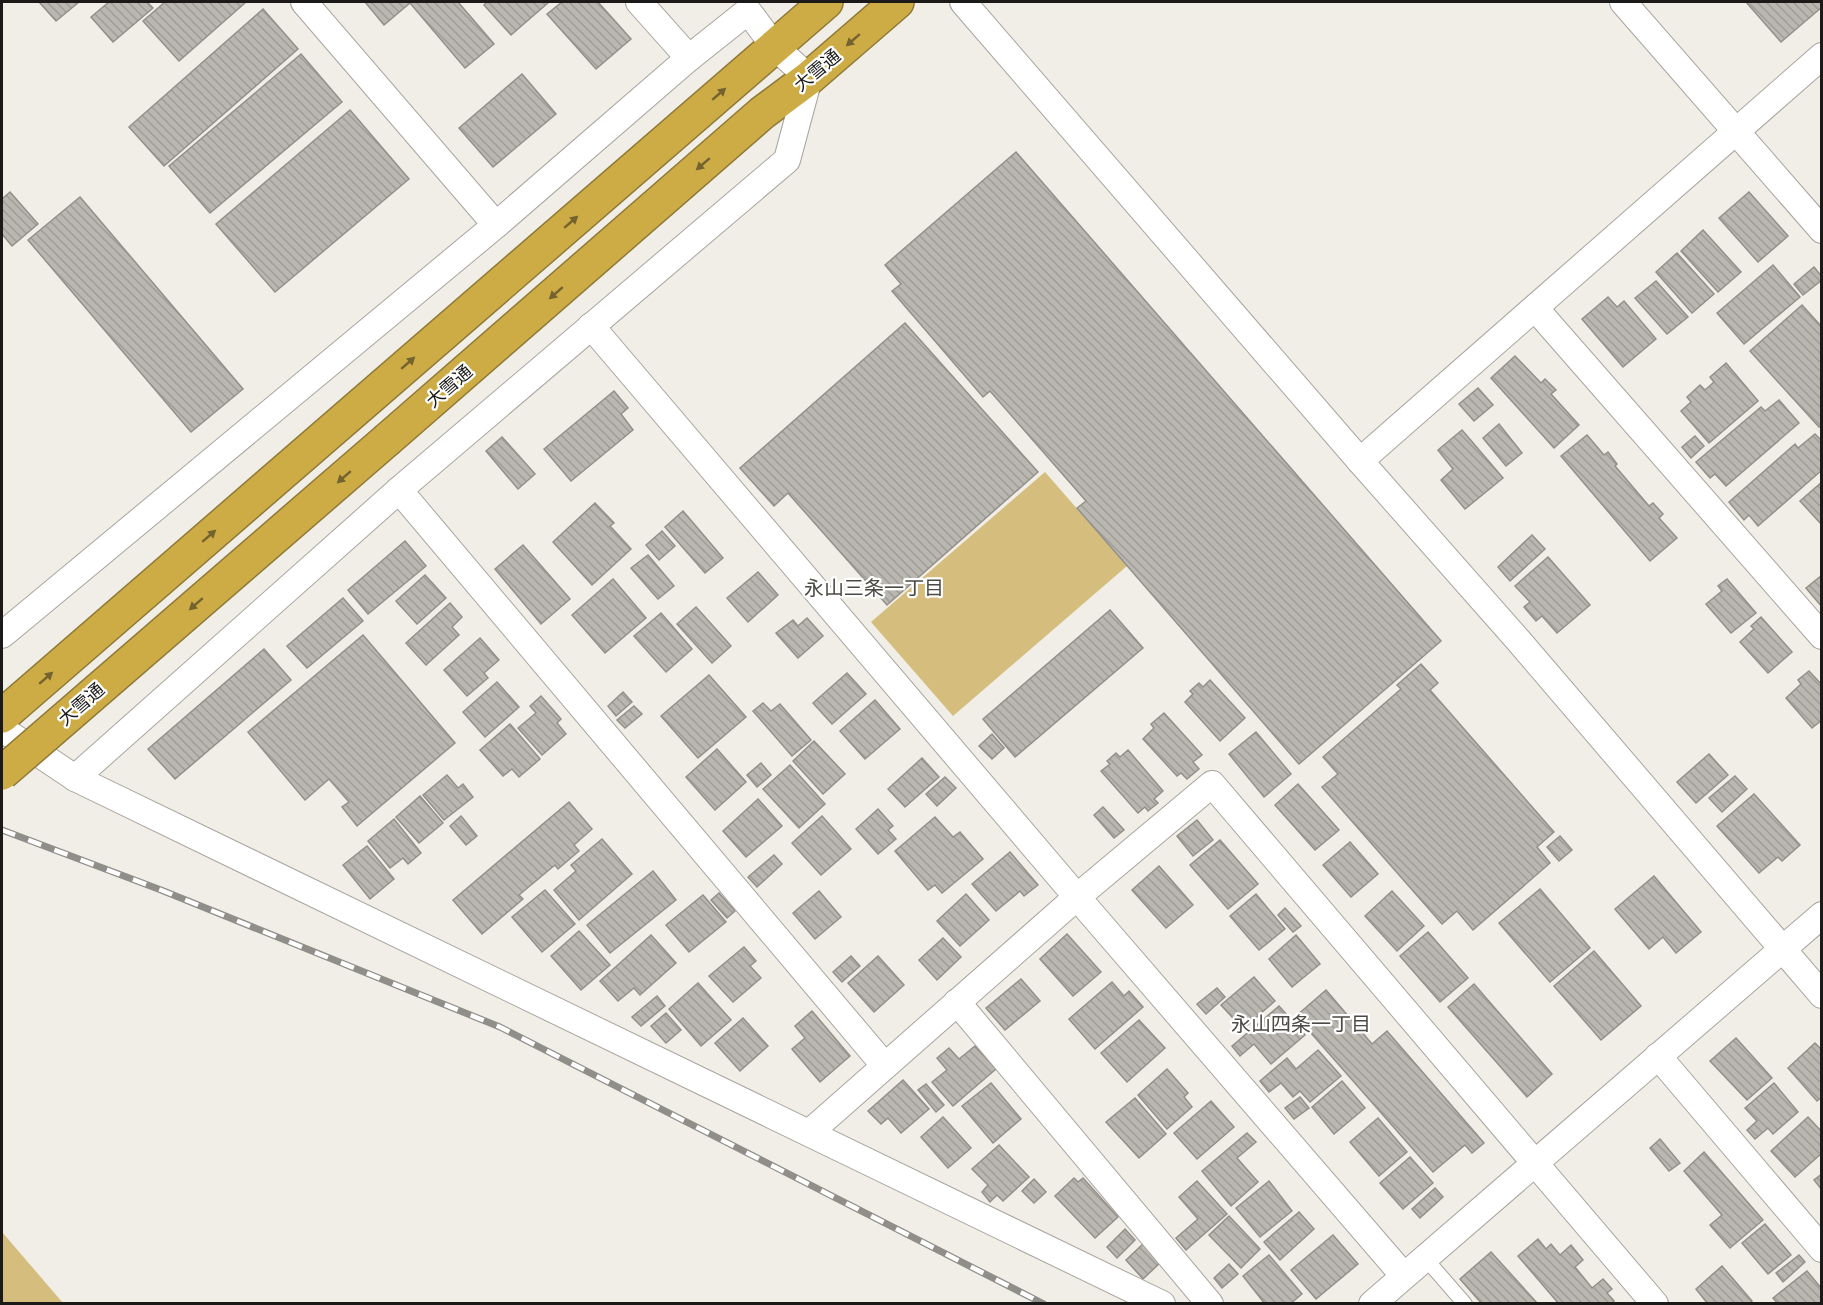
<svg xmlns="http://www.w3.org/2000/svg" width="1823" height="1305" font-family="'Public Sans','Noto Sans JP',sans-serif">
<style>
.green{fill:#d5be7d}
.building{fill:url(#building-back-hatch);stroke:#929089;stroke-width:1.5}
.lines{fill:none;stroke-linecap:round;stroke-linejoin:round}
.lane-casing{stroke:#a8a59f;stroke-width:16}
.street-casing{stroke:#a8a59f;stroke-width:28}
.highway-casing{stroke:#8f7936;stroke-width:36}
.lane{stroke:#fff;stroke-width:14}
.street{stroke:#fff;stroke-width:26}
.highway{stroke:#cdac46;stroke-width:33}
.rail-casing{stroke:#908e89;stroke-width:7}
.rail{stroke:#fff;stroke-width:4.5;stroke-dasharray:14;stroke-linecap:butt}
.highway-bridge-casing{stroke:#8f7936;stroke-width:36;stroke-linecap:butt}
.highway-bridge{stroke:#cdac46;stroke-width:33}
.oneway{fill:#74632f}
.labels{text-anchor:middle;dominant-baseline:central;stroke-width:4.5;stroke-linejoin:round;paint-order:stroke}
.street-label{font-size:18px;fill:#1b1a18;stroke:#fff}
.neighbourhood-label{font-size:20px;fill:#4c4a45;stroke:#fff}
</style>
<defs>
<pattern id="building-back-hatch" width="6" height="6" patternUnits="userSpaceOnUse" patternTransform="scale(1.5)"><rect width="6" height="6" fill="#b9b7b0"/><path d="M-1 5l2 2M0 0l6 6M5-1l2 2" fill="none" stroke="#9e9d97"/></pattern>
</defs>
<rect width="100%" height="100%" fill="#f0eee7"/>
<g class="green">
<path d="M1045,472L1127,566L953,716L871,622Z"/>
<path d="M2,1232L63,1303H2Z"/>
</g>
<g class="building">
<path d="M39,2H79L56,21Z"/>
<path d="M109,2H147L153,8L113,42L91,17Z"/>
<path d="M165,2H246L179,61L143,21Z"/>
<path d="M365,2H458L494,44L465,68L410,3L384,25Z"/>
<path d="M487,2H549L511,35L484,5Z"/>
<path d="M562,2H598L631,39L596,69L547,14Z"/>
<path d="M1746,2H1822V7L1781,42Z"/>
<path d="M263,9L298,49L164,166L129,127Z"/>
<path d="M301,54L342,102L210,213L169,166Z"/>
<path d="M522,74L556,114L493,167L459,128Z"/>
<path d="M350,110L409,179L275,292L216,224Z"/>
<path d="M1016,152L1441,641L1299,764L1077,508L1086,501L990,391L983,397L892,291L901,284L885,265Z"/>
<path d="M10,192L38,224L12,246L2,234V199Z"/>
<path d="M1749,192L1788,236L1758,262L1719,218Z"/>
<path d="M80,197L243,389L191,432L28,240Z"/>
<path d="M1703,230L1741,272L1718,292L1681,251Z"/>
<path d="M1677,253L1714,294L1692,313L1656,272Z"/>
<path d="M1773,265L1800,297L1744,344L1717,313Z"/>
<path d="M1814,267L1822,277V280L1803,295L1794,284Z"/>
<path d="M1656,281L1688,317L1667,334L1635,298Z"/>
<path d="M1608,297L1617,307L1624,301L1656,339L1623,367L1582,319Z"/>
<path d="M1802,305L1822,327V425L1819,427L1750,351Z"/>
<path d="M905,323L1038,472L887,605L788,493L774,506L740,468Z"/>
<path d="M1515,356L1541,383L1545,379L1556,390L1551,394L1579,425L1554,448L1491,378Z"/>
<path d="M1726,363L1758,401L1709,443L1681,411L1691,402L1687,397L1700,385L1705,390L1714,382L1710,377Z"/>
<path d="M1478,388L1493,405L1474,421L1459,404Z"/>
<path d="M614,391L628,408L621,414L633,430L571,481L544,449Z"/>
<path d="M1779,400L1799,423L1726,486L1715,474L1710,478L1696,462L1761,407L1765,411Z"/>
<path d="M1499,424L1522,453L1506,466L1483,438Z"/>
<path d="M1462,430L1503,478L1465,509L1441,480L1453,469L1438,450Z"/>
<path d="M1815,434L1822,441V470L1758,526L1749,515L1744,520L1729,502L1795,444L1798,448Z"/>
<path d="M1587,435L1604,455L1608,452L1617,464L1615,466L1649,506L1653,503L1663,514L1659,518L1677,538L1650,561L1561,456Z"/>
<path d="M1695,436L1704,446L1691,458L1682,447Z"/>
<path d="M502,437L535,474L518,489L486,451Z"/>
<path d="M1822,482V525L1800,501Z"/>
<path d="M595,503L614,523L610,526L631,549L592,585L553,542Z"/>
<path d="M683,511L723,558L705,573L665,527Z"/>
<path d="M662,531L675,546L659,560L646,545Z"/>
<path d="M1532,535L1545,549L1510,581L1498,567Z"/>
<path d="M405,541L426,566L368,614L348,590Z"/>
<path d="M523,545L570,599L541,624L495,569Z"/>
<path d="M648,555L674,586L658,599L631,568Z"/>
<path d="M1548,557L1590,605L1557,633L1542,616L1536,621L1524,607L1530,602L1515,586Z"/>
<path d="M758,572L778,595L748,622L727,598Z"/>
<path d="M425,575L446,598L417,624L396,601Z"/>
<path d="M1822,575V607L1806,588Z"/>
<path d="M613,579L646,618L605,653L572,615Z"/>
<path d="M1727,579L1756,613L1731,633L1706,604L1722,591L1718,586Z"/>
<path d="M343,598L363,621L307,668L287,646Z"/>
<path d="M450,603L462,617L452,627L459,635L426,665L406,643Z"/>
<path d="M696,607L731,646L712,663L677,624Z"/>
<path d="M1110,610L1143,648L1015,757L983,719Z"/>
<path d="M661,613L692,649L666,672L634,636Z"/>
<path d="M1761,617L1792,652L1768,673L1740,642L1754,629L1751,626Z"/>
<path d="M807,618L823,636L798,658L776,633L793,620L798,626Z"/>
<path d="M363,635L455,743L357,826L342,807L349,802L329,779L305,800L248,732Z"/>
<path d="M480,638L499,660L484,673L488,678L467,696L444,670Z"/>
<path d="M264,649L291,680L175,779L148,749Z"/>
<path d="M1421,664L1438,683L1430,690L1554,832L1537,847L1550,863L1473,930L1457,911L1442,924L1322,787L1338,774L1323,757L1401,689L1397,685Z"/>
<path d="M1809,671L1822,685V720L1812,728L1786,698L1801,684L1798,680Z"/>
<path d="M847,673L866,694L832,724L813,703Z"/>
<path d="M709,675L746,717L698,758L661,716Z"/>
<path d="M1210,680L1245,718L1220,741L1185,702L1193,694L1190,691L1199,683L1203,687Z"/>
<path d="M497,682L519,707L485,737L463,712Z"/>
<path d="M623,692L632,702L616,716L608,706Z"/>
<path d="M541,696L561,719L557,723L566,734L542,755L518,728L536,713L530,706Z"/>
<path d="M875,700L900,729L865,759L840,731Z"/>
<path d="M763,703L771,711L780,704L811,740L792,756L753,711Z"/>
<path d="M634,706L642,714L625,728L617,720Z"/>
<path d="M1164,713L1202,755L1193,762L1199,769L1187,779L1181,773L1177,776L1143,739L1154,728L1151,724Z"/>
<path d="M510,724L540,759L519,777L512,769L503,776L480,750Z"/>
<path d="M1256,732L1291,774L1264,797L1229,754Z"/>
<path d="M992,734L1004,748L992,759L979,746Z"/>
<path d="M814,741L845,774L823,794L793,761Z"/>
<path d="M717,749L746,782L715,810L686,777Z"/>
<path d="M1128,750L1163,791L1154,799L1158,803L1148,811L1145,807L1138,813L1101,771L1110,764L1107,761L1116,753L1120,757Z"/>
<path d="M1709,754L1728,775L1696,803L1677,782Z"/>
<path d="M922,758L939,777L905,807L888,789Z"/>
<path d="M761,763L771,775L757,787L747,775Z"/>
<path d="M790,765L825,804L799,828L763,789Z"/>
<path d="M447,775L458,788L463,784L473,797L444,820L423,795Z"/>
<path d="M1735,776L1747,789L1722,812L1709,798Z"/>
<path d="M945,777L956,788L937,806L926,794Z"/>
<path d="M1298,784L1339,830L1315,850L1275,805Z"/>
<path d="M1754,794L1800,845L1782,861L1778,857L1759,873L1717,826Z"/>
<path d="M420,796L443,823L419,843L396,817Z"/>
<path d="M758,799L782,826L746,857L723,831Z"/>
<path d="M569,802L592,829L574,845L579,851L558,869L555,865L519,895L523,899L482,934L453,900Z"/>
<path d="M1103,807L1124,830L1114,838L1094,815Z"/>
<path d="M878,809L893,826L888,830L896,839L878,854L856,829Z"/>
<path d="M461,816L477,836L466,845L450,826Z"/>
<path d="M822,816L851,849L821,875L792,843Z"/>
<path d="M935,817L953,837L960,832L983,859L942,893L935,885L928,890L895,851Z"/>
<path d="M394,819L421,853L408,864L403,858L390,868L368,841Z"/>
<path d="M1197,820L1213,840L1193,856L1177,836Z"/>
<path d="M1560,836L1572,850L1559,861L1547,847Z"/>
<path d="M602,839L632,874L579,920L554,890L576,871L571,865Z"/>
<path d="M1220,840L1258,884L1228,909L1190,865Z"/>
<path d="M1350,842L1378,874L1351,897L1323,865Z"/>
<path d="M367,846L394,879L370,899L343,865Z"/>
<path d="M1010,852L1038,885L1024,896L1020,891L996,911L972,884Z"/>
<path d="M774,855L782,864L757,887L748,877Z"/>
<path d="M1159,866L1193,905L1166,928L1132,890Z"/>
<path d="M653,871L676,900L610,953L587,925Z"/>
<path d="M1654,876L1701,932L1676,953L1663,937L1649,949L1615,909Z"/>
<path d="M1540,889L1590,948L1550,982L1499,923Z"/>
<path d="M545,890L575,924L542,952L512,917Z"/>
<path d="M819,891L841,917L815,939L793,913Z"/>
<path d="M1392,891L1424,926L1397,951L1365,916Z"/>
<path d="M719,893L735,911L727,918L711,900Z"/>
<path d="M966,894L989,920L960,946L937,921Z"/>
<path d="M1256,894L1285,929L1259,950L1230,916Z"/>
<path d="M703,895L726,922L689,952L666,925Z"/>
<path d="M1285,908L1301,926L1293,932L1278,915Z"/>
<path d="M579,931L610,965L581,990L551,956Z"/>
<path d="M1428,932L1468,978L1440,1002L1400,956Z"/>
<path d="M1067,934L1101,972L1073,996L1040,959Z"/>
<path d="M651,935L676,963L640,995L634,988L618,1001L600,981Z"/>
<path d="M1296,935L1320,964L1292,987L1269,959Z"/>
<path d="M943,938L961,957L937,980L919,960Z"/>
<path d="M744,947L756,961L750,966L761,978L733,1002L709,976Z"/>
<path d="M1594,951L1641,1006L1601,1040L1554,986Z"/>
<path d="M851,956L860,966L842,982L833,972Z"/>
<path d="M878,956L904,985L874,1012L848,983Z"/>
<path d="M1254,977L1275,1001L1243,1029L1221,1005Z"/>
<path d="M1021,979L1040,1001L1005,1030L986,1008Z"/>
<path d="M1112,982L1124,996L1129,991L1143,1007L1095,1049L1069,1019Z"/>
<path d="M698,983L731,1020L701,1046L669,1009Z"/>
<path d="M1474,984L1552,1074L1527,1097L1448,1007Z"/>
<path d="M1217,988L1225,997L1206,1014L1197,1004Z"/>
<path d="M1326,990L1372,1044L1387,1031L1484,1143L1472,1153L1465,1145L1433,1172L1296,1016Z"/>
<path d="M657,996L665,1006L641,1026L632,1017Z"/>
<path d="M1279,1006L1305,1035L1271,1064L1254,1044L1240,1056L1232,1046Z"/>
<path d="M812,1011L850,1056L820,1082L792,1049L805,1038L795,1026Z"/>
<path d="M666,1013L681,1030L666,1043L651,1026Z"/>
<path d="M743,1018L768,1046L740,1071L715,1043Z"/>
<path d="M1139,1020L1165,1048L1127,1082L1101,1053Z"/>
<path d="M1736,1038L1772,1078L1747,1100L1710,1061Z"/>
<path d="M1815,1043L1822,1050V1097L1817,1101L1788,1068Z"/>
<path d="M975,1046L996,1069L953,1106L932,1082L947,1070L937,1058L949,1048L959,1059Z"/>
<path d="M1318,1050L1341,1076L1310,1102L1300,1091L1293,1097L1281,1083L1269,1092L1260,1081L1287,1058L1296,1069Z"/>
<path d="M1167,1069L1188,1093L1184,1097L1192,1107L1167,1129L1138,1095Z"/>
<path d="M903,1080L929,1109L901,1133L888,1118L881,1124L868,1111Z"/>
<path d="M1342,1081L1365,1108L1334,1134L1312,1107Z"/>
<path d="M991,1083L1021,1119L993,1143L962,1106Z"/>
<path d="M1774,1083L1798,1112L1773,1134L1768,1128L1755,1139L1747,1130L1757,1121L1745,1108Z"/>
<path d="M926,1084L944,1105L936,1112L918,1090Z"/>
<path d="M1300,1097L1309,1108L1294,1119L1285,1108Z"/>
<path d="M1135,1098L1166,1134L1139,1158L1106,1122Z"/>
<path d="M1211,1101L1234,1127L1197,1159L1174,1133Z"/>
<path d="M943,1117L971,1148L948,1168L921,1137Z"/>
<path d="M1808,1117L1822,1132V1153L1795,1177L1771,1151Z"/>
<path d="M1378,1118L1407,1152L1379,1176L1350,1142Z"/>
<path d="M1247,1133L1256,1142L1237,1158L1258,1182L1231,1206L1202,1171Z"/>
<path d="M1660,1139L1680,1163L1669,1171L1650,1148Z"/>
<path d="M999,1145L1029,1177L1003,1201L997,1195L990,1202L982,1192L988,1185L972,1169Z"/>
<path d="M1704,1152L1763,1220L1730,1248L1710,1225L1722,1215L1684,1171Z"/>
<path d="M1410,1157L1433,1183L1403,1209L1380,1183Z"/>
<path d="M1822,1174V1190L1814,1180Z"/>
<path d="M1074,1178L1078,1182L1083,1178L1118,1217L1095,1238L1055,1196Z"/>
<path d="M1034,1179L1046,1192L1034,1203L1022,1191Z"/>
<path d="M1197,1181L1227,1214L1186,1250L1176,1238L1198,1219L1179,1197Z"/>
<path d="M1269,1181L1292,1211L1260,1237L1236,1208Z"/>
<path d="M1435,1188L1443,1197L1420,1218L1412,1209Z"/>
<path d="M1299,1212L1314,1229L1280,1260L1264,1242Z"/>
<path d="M1229,1216L1260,1249L1241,1268L1209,1235Z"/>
<path d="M1765,1224L1791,1255L1768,1274L1742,1243Z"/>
<path d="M1125,1229L1135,1240L1117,1258L1107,1247Z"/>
<path d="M1333,1235L1358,1264L1316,1299L1291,1270Z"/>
<path d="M1538,1239L1546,1249L1551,1244L1560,1255L1571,1245L1583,1260L1575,1267L1592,1288L1603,1279L1612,1289L1607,1293L1614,1301L1610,1304H1559L1518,1256Z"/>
<path d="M1145,1242L1162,1261L1143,1279L1126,1260Z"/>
<path d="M1491,1252L1538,1304H1482L1460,1279Z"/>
<path d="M1269,1255L1302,1294L1290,1304H1265L1243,1276Z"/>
<path d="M1799,1255L1805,1262L1783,1282L1776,1273Z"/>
<path d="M1229,1264L1238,1274L1222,1288L1214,1278Z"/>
<path d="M1722,1266L1752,1301L1749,1304H1708L1696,1289Z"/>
<path d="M1807,1271L1822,1289V1304H1778L1773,1298Z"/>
</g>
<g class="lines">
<g class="lane-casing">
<path id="lane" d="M1425,1258L1465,1304"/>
</g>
<g class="street-casing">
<g id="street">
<path d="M304,2L496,225"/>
<path d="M639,2L689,58"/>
<path d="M963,2L1360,461L1518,640L1822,995"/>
<path d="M1623,2L1822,230"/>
<path d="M1535,308L1822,636"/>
<path d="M591,326L1077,897L1404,1276"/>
<path d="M1360,461L1822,56"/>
<path d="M399,490L884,1065"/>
<path d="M2,635L496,225L689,58L748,11L774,46L809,78L787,160L399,490L75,778"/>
<path d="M2,729L75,778L1162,1304"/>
<path d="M957,1002L1210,1304"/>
<path d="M1658,1056L1822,1249"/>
<path d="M809,1133L1077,897L1212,784L1655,1304"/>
<path d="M1372,1304L1822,915"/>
</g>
</g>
<g class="highway-casing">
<g id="highway">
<path d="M388,439L762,113L809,78L897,2"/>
<path d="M2,716L826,2"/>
</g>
</g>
<use href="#lane" class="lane"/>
<use href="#street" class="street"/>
<use href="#highway" class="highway"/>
<g class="rail-casing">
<path id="rail" d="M2,830L161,890L500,1027L1044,1304"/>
</g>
<use href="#rail" class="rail"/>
<g class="highway-bridge-casing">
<path id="highway-bridge" d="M2,773L388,439"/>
</g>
<use href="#highway-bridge" class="highway-bridge"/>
</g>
<defs><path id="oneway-solid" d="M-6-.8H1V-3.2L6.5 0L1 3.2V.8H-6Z" transform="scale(1.5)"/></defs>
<g class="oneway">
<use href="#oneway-solid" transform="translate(853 40) rotate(139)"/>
<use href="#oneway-solid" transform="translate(719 94) rotate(-41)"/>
<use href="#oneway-solid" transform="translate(703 164) rotate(139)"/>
<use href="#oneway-solid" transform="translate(571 222) rotate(-41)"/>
<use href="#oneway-solid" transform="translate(556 293) rotate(139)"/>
<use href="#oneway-solid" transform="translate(408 363) rotate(-41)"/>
<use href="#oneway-solid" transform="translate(344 477) rotate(139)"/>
<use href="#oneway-solid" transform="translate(209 536) rotate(-41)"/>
<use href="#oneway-solid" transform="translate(196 604) rotate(139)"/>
<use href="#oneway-solid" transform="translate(46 678) rotate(-41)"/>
</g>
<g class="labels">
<g class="street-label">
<text transform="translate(817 70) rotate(-40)">大雪通</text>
<text transform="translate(449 386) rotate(-41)">大雪通</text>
<text transform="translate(81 704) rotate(-41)">大雪通</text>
</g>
<g class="neighbourhood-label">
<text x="874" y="588">永山三条一丁目</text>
<text x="1301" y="1024">永山四条一丁目</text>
</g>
</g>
<rect width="1823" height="1305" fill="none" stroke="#1b1a18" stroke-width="6"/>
</svg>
